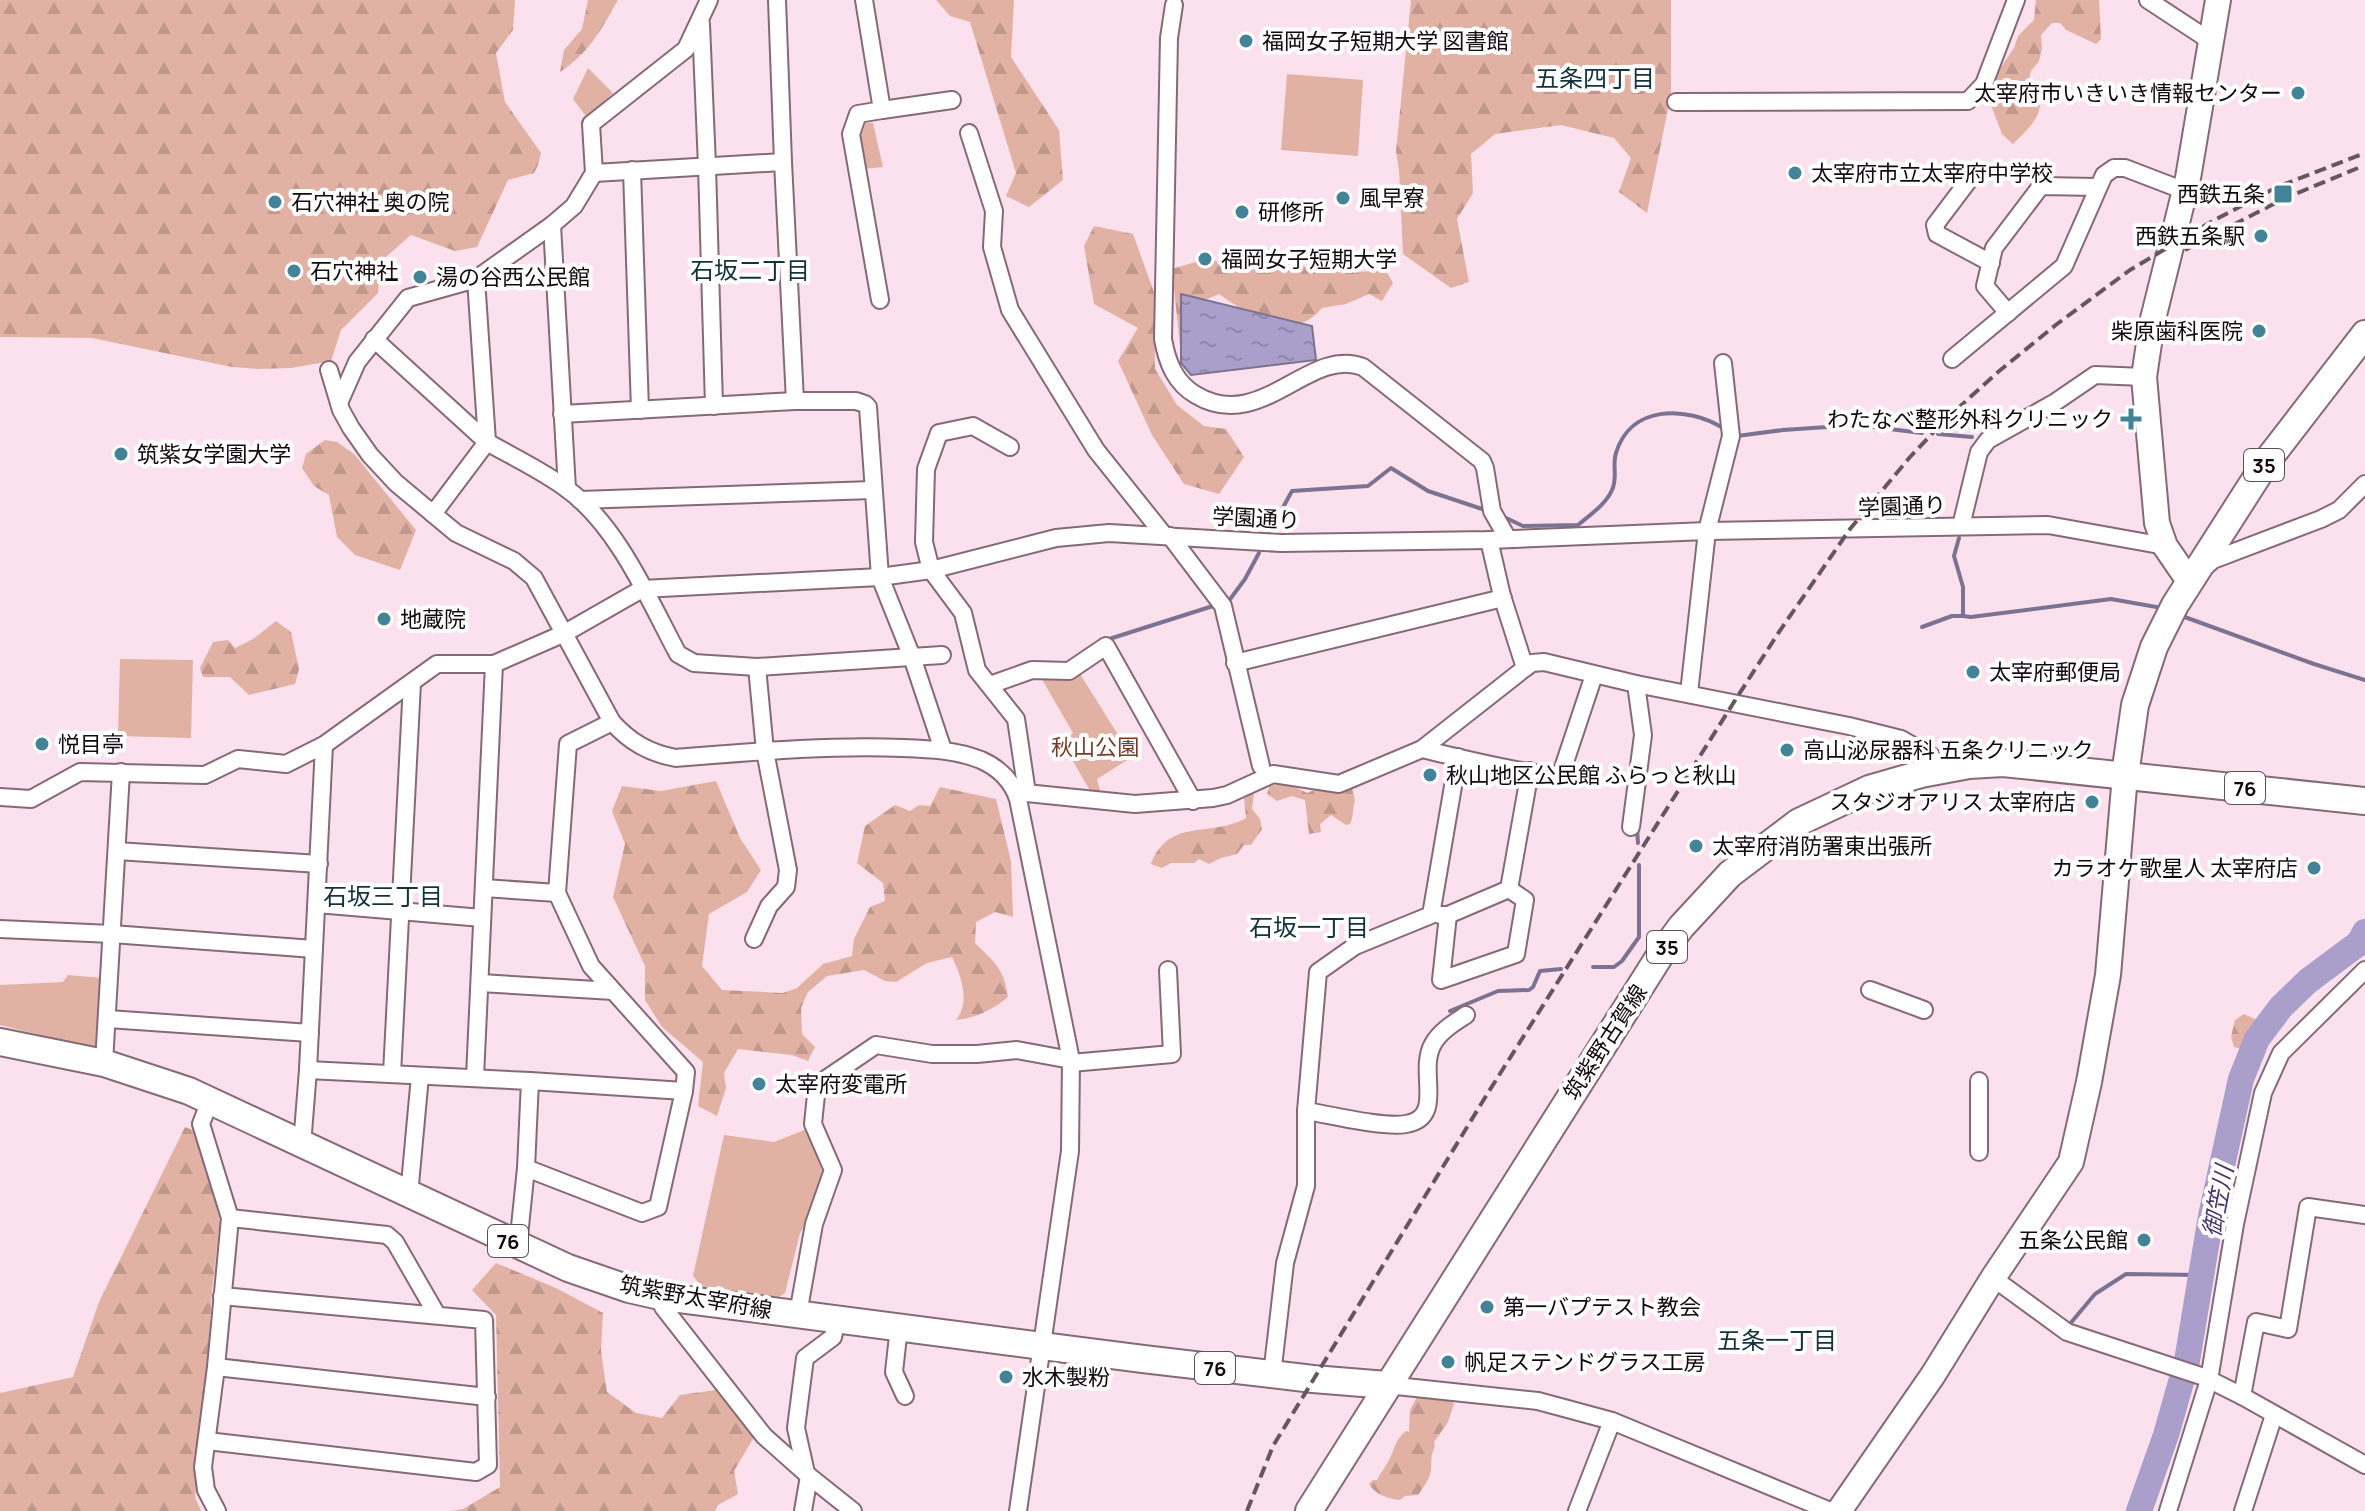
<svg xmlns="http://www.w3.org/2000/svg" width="2365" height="1511" font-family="Manrope,'Noto Sans JP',sans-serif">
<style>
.green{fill:#e1b2a4}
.forest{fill:url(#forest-firs)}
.water{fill:url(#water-ripples);stroke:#7c7291;stroke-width:2}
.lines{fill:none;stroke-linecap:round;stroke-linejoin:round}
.stream{stroke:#7c7291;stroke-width:4}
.river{stroke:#aa9fca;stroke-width:26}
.street-casing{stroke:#866977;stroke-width:20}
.secondary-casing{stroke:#866977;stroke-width:28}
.primary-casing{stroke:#866977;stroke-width:30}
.street{stroke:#fff;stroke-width:16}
.secondary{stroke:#fff;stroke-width:24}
.primary{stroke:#fff;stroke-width:26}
.rail{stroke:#66565d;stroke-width:4;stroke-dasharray:12 6;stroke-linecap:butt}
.poi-dot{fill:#438397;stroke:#fff;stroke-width:3}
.labels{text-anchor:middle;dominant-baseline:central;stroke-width:8;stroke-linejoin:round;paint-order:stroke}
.shield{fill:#fff;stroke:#595256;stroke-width:2}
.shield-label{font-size:20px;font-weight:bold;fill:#12080d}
.poi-label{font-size:22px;fill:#12080d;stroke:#fff;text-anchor:start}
.street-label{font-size:22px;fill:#12080d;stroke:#fff}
.park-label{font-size:22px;fill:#793b28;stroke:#fff}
.neighbourhood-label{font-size:24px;fill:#13323b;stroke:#fff}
.water-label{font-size:24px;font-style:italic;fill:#46346b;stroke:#fff}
</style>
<defs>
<pattern id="forest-firs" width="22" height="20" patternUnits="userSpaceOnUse" patternTransform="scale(2)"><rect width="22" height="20" fill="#e1b2a4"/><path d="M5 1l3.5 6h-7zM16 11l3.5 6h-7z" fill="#c0988c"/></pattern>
<pattern id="water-ripples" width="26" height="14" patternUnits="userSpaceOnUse" patternTransform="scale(2)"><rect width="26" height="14" fill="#aa9fca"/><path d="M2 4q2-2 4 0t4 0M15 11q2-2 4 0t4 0" fill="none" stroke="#9187ac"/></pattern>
</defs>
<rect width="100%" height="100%" fill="#fbe1ed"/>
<g class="green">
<path d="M588,68L613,93L588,119L573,99Z"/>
<path d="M1287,74L1363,80L1358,156L1281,150Z"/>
<path d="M866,123H873L883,167L863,169L859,140Z"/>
<path d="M120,659L193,660L191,738L118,736Z"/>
<path d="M1080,674L1132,757L1097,779L1101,794H1092L1063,744L1073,733L1040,676L1070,677Z"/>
<path d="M68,975L103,978L99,1050L0,1025V985L63,982Z"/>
<path d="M807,1129L825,1179L814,1209L800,1233L785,1293L779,1297L703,1288L693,1276L724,1135L774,1142Z"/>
</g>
<g class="forest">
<path d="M0,0H515L513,30L496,53L505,102L541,153L538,165L534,173L508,180L477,247L455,251L411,235L381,261L378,293L341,330L331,361L291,368L258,369L232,367L92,338L0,337Z"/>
<path d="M588,0H618C601,30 589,53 560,72L564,50L582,29Z"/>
<path d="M936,0H1014L1011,57L1059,130L1063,180L1029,207L1006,196L1016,173L970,22L950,16Z"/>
<path d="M1411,0H1671V94L1647,213L1619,192L1631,158L1614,138L1561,125L1495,134L1471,154L1473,193L1457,219L1469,282L1451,288L1403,254L1399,170L1396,151Z"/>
<path d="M2036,0H2099L2101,39L2096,44L2066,30L2060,23H2052L2041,35L2042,48L2039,61L2031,71L2026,91L2040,99C2042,118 2026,131 2013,144L2002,134L1989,100L1993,84L1999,70L2014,48L2018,36L2034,20Z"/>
<path d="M1094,226L1133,234L1154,292L1155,369L1177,405L1204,426L1226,429L1244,457L1219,494L1184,484L1152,435L1118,361L1138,328L1094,304L1084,246Z"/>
<path d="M1199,261H1267L1339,272L1386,271L1393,283L1382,301L1369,294L1346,304L1322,308C1291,345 1250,315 1219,294L1193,305L1204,366L1180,346L1172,269Z"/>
<path d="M325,440L337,442L354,454L416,530L400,570L355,555L337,537L329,495L314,486L302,468L306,454Z"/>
<path d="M276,621L291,632L299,669L295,684L249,695L230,677H203L200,668L213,642L228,640L235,648L253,639Z"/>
<path d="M716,781L740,838L761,870L747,892L709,914L702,966L722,990L783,993L797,988L823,964L852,956L854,939L870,907L885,901L883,883L857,863L865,826L895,805L910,811L919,805L930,806L940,787L996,799L1011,861L1013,917L995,912L976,922L975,943C994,962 1004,968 1008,997C992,1010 976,1018 956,1020C971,1001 961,976 952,957L927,963L896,982L885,981L864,970L827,976L808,992L801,1008L802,1034L815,1047L808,1061L792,1055L738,1049L724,1073L726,1088L717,1116L698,1106L703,1062L662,1027L645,1000V966L613,897L625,844L612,811L622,786L661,791Z"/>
<path d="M1270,785H1291L1307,793L1324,786L1332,792L1352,788L1355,801C1352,809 1354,817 1350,824L1346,825L1331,815L1320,824L1321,832L1309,834L1305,800L1292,796L1277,801L1267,794Z"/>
<path d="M1254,793L1252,809L1260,819L1262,829L1251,845H1244L1237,854L1221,858L1209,864L1199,859L1194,863H1171L1162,868L1151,864C1169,817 1211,838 1246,818L1244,798Z"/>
<path d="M2244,1014L2259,1021L2265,1032L2263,1040L2252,1042L2246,1057L2242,1054V1049L2234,1047L2231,1037L2235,1020Z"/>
<path d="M185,1127L198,1132L220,1222L212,1291L204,1427L195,1497L201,1511H0V1393L73,1377L99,1302Z"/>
<path d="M496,1263L556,1288L603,1313L601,1351L607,1392L636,1413L662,1418L680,1395L716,1390L754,1437L734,1471L738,1494L718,1505L715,1511H452L463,1509L500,1487L496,1315L472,1290Z"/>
<path d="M1417,1397L1451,1400L1454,1404L1448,1422L1434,1442L1435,1447C1429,1457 1433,1464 1430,1475C1427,1483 1422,1489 1418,1495L1405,1496L1400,1500C1389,1499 1374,1494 1369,1484L1373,1480H1377C1380,1473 1385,1468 1388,1462C1395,1450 1394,1440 1406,1431L1409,1432L1410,1410Z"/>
</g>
<path class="water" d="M1181,294L1312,326L1316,360L1191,375L1181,363Z"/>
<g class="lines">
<g class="stream">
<path d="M1938,434L1972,437"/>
<path d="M1737,436L1783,430L1857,425L1922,433"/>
<path d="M1506,518L1523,526L1578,525C1590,515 1606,504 1612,490C1618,478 1612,465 1616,453C1631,404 1687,406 1723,428"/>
<path d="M1269,533L1292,491L1368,486L1391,468L1428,491L1485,510"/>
<path d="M1959,538L1954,556L1963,587V616L1971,617L2111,599L2162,608"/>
<path d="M1228,602L1245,579L1259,553"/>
<path d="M2182,616L2314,664L2365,680"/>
<path d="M1922,627L1952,616H1963"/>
<path d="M1106,640L1213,606"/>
<path d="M1637,829L1638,843"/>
<path d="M1593,967H1614L1622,961L1639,937V865"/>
<path d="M1450,1011L1498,991L1529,990L1533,987L1540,971L1561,969"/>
<path d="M2069,1325L2095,1294L2126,1274L2201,1275"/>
</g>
<path class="river" d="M2139,1511L2166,1435L2187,1361L2211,1216L2241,1079L2257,1039L2281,1007L2308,981L2359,943L2365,932"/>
<g class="street-casing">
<g id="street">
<path d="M777,0L783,162L795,401H856L865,404L868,407L880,577L912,657L943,750"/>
<path d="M864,0L882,110L858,114L851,134L880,300"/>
<path d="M2148,0L2212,42"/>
<path d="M1174,5L1169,38L1163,339C1167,362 1175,383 1196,395C1261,434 1309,346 1363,367L1482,461L1485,468L1492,511L1508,539"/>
<path d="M701,24L707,166L714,406"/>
<path d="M1676,102L1968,101L1984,84L2016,0"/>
<path d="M882,110L952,100"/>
<path d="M969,133L994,211L992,247L1010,310L1096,450L1164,535"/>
<path d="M632,170L640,410"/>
<path d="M1975,172L1935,225L1937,234L1991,263"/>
<path d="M594,173L783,162"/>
<path d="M552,225L567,489"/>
<path d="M2008,313L1985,286L1994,248L2041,186L2097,187"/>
<path d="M374,339L487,442L476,279"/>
<path d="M1952,359L2064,266L2104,175L2114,168H2125L2185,191"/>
<path d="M329,370L341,410L351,428L370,455L396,483L456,533L514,561L534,578L612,722C630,742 649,753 676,758C752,752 828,745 903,748C930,749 956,750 981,760C999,768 1012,781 1018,799L1071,1060L1070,1151L1018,1511"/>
<path d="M339,403L357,362L408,298L476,279L552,225L574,206L594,173L591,124L686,49L709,0"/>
<path d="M562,414L795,401"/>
<path d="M1010,447L973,426L939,433L926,469L924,542L931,570L963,613L977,670L1016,719L1027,793"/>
<path d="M580,500L873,490"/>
<path d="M433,514L487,442C513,457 543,471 567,489C618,526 649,600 678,654L694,663L757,667L942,655"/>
<path d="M1961,526L1979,452L1988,440L2054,403L2095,375L2144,377"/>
<path d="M1170,536L1223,606L1261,766"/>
<path d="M2205,567L2213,560L2321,519L2339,510L2365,484"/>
<path d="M1235,663L1503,598"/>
<path d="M1525,668L1532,663L1544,662L1636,684L1849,726L1901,739L1931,756L1932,772"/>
<path d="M990,685L1032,670L1069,671L1106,646L1193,801"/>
<path d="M1689,693L1707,531L1731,436L1723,363"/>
<path d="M1422,749C1448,755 1541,779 1561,774L1594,675"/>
<path d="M1016,792L1135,804L1213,798L1227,795L1273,774L1339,784L1422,749L1525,668L1502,596L1489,540"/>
<path d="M0,797L31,799L80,772L205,775L238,759L286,764L324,745L437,664H494L565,633L642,589L880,577L931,570L1056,538L1109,533L1281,543L1489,540L1707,531L2048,525L2165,546"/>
<path d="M1631,827L1643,735L1636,684"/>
<path d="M117,851L319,864"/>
<path d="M484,888L557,893"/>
<path d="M317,904L482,918"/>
<path d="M1440,915H1448L1509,889L1530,771"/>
<path d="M1448,915L1441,980L1516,954L1525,900L1509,889"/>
<path d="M0,929L112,934L314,949"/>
<path d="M754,939L769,906L786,887L788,870L765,751L757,667"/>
<path d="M480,983L613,991"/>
<path d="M1870,990L1924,1010"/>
<path d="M108,1019L310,1033"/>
<path d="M104,1063L121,772"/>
<path d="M1071,1063L1172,1054L1168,970"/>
<path d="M308,1070L530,1081L526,1168"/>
<path d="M392,1074L412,683"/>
<path d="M475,1077L494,664"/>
<path d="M530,1081L684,1091"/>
<path d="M1979,1081V1152"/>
<path d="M210,1100L201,1124L230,1218L216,1367L203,1467L206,1490L217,1511"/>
<path d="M1306,1111C1331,1115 1383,1128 1406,1124C1446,1117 1417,1072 1433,1044C1440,1031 1454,1023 1466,1015"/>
<path d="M302,1145L308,1070L324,745"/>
<path d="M409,1195L420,1076"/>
<path d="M230,1218L387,1235L395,1242L437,1315"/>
<path d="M518,1246L526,1168L642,1213L658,1207L684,1091L686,1072L591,966L557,893L568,744L612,722"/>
<path d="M1993,1278L2067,1332L2204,1377L2242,1396L2365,1465"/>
<path d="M664,1297L663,1307L764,1436L809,1476L853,1511"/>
<path d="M798,1314L814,1224L833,1170L813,1124L817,1085L876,1045L932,1054H977L1017,1050L1071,1060"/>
<path d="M899,1327L894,1372L905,1396"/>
<path d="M216,1367L487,1397"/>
<path d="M1272,1375L1285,1263L1306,1186V1111L1318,972L1355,946L1431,915L1458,757"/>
<path d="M1387,1385L1538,1401L1612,1421L1830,1511"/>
<path d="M2242,1396L2256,1322L2288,1329L2308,1207L2365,1215"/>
<path d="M207,1441L476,1472L488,1465L484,1320L222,1296"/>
<path d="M806,1473L796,1428L805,1358L833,1337L837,1319"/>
<path d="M803,1511L809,1476"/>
<path d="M1577,1511L1612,1421"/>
<path d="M2168,1511L2209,1380L2235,1224L2263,1093L2281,1053L2365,970"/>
<path d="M2243,1511L2274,1415"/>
</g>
</g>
<g class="secondary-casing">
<g id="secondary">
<path d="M2189,581L2165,546L2157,523L2144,377L2152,323L2188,178L2218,0"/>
<path d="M1839,1511L1933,1375L1993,1278L2071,1162L2089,1082L2108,975L2125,775"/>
</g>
</g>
<g class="primary-casing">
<g id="primary">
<path d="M2125,775L2135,705L2154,647L2175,605L2267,461L2365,334"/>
<path d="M0,1042L104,1063L189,1091L568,1268L629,1289L664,1297L1143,1359L1313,1379L1387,1385"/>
<path d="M1309,1511L1659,957L1681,927L1730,874L1799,822L1869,789L1921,774L1969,765L2003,763L2365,801"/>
</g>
</g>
<use href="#street" class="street"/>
<use href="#secondary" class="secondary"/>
<use href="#primary" class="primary"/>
<g class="rail">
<path d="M2185,250L2283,199L2358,168"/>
<path d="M1247,1511L1273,1446L1486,1096L1734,702L1779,632L1850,529L1910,457L1945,420L1998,372L2057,324L2130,270L2209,223L2277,187L2365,153"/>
</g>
</g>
<g class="poi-dot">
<circle cx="1246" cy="41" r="8"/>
<circle cx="2298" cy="93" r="8"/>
<circle cx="1795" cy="173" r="8"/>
<rect x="2273" y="184" width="20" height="20" rx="4"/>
<circle cx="1343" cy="198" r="8"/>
<circle cx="275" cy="202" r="8"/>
<circle cx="1242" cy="212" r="8"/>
<circle cx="2261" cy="236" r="8"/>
<circle cx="1205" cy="259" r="8"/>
<circle cx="294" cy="271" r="8"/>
<circle cx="420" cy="277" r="8"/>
<circle cx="2259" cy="331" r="8"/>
<path d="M2127 407h8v8h8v8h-8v8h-8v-8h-8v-8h8z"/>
<circle cx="121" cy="454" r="8"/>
<circle cx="384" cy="619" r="8"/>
<circle cx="1973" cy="672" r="8"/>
<circle cx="42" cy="744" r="8"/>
<circle cx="1787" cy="750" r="8"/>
<circle cx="1430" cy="775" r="8"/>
<circle cx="2092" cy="802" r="8"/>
<circle cx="1696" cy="846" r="8"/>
<circle cx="2314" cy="868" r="8"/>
<circle cx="759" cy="1084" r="8"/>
<circle cx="2144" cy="1240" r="8"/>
<circle cx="1487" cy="1307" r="8"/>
<circle cx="1448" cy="1362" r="8"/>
<circle cx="1006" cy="1377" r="8"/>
</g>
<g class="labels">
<g class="shield">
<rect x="2244" y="449" width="40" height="32" rx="6"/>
<rect x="2225" y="772" width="40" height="32" rx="6"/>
<rect x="1647" y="931" width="40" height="32" rx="6"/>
<rect x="488" y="1225" width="40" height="32" rx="6"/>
<rect x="1195" y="1352" width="40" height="32" rx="6"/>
</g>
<g class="shield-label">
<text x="2264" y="465">35</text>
<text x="2245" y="788">76</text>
<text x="1667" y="947">35</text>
<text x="508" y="1241">76</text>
<text x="1215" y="1368">76</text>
</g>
<g class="poi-label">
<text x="1262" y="41">福岡女子短期大学 図書館</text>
<text x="2282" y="93" text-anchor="end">太宰府市いきいき情報センター</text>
<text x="1811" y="173">太宰府市立太宰府中学校</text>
<text x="2265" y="194" text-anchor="end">西鉄五条</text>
<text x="1359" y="198">風早寮</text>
<text x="291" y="202">石穴神社 奥の院</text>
<text x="1258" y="212">研修所</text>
<text x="2245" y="236" text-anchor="end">西鉄五条駅</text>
<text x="1221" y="259">福岡女子短期大学</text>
<text x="310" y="271">石穴神社</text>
<text x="436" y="277">湯の谷西公民館</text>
<text x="2243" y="331" text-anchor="end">柴原歯科医院</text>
<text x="2113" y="419" text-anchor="end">わたなべ整形外科クリニック</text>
<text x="137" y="454">筑紫女学園大学</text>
<text x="400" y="619">地蔵院</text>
<text x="1989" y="672">太宰府郵便局</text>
<text x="58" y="744">悦目亭</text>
<text x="1803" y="750">高山泌尿器科 五条クリニック</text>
<text x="1446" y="775">秋山地区公民館 ふらっと秋山</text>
<text x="2076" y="802" text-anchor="end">スタジオアリス 太宰府店</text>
<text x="1712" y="846">太宰府消防署東出張所</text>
<text x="2298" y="868" text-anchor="end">カラオケ歌星人 太宰府店</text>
<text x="775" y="1084">太宰府変電所</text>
<text x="2128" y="1240" text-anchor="end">五条公民館</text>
<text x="1503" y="1307">第一バプテスト教会</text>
<text x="1464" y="1362">帆足ステンドグラス工房</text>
<text x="1022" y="1377">水木製粉</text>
</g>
<g class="street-label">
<text transform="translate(1902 506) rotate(-2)">学園通り</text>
<text transform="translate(1256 518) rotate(3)">学園通り</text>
<text transform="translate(1605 1042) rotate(-57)">筑紫野古賀線</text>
<text transform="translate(696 1297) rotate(10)">筑紫野太宰府線</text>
</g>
<g class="park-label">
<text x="1095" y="747">秋山公園</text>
</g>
<g class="neighbourhood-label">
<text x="1595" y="77">五条四丁目</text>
<text x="750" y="269">石坂二丁目</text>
<text x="383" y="895">石坂三丁目</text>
<text x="1309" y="926">石坂一丁目</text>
<text x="1777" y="1339">五条一丁目</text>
</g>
<g class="water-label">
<text transform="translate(2217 1201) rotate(-79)">御笠川</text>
</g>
</g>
</svg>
